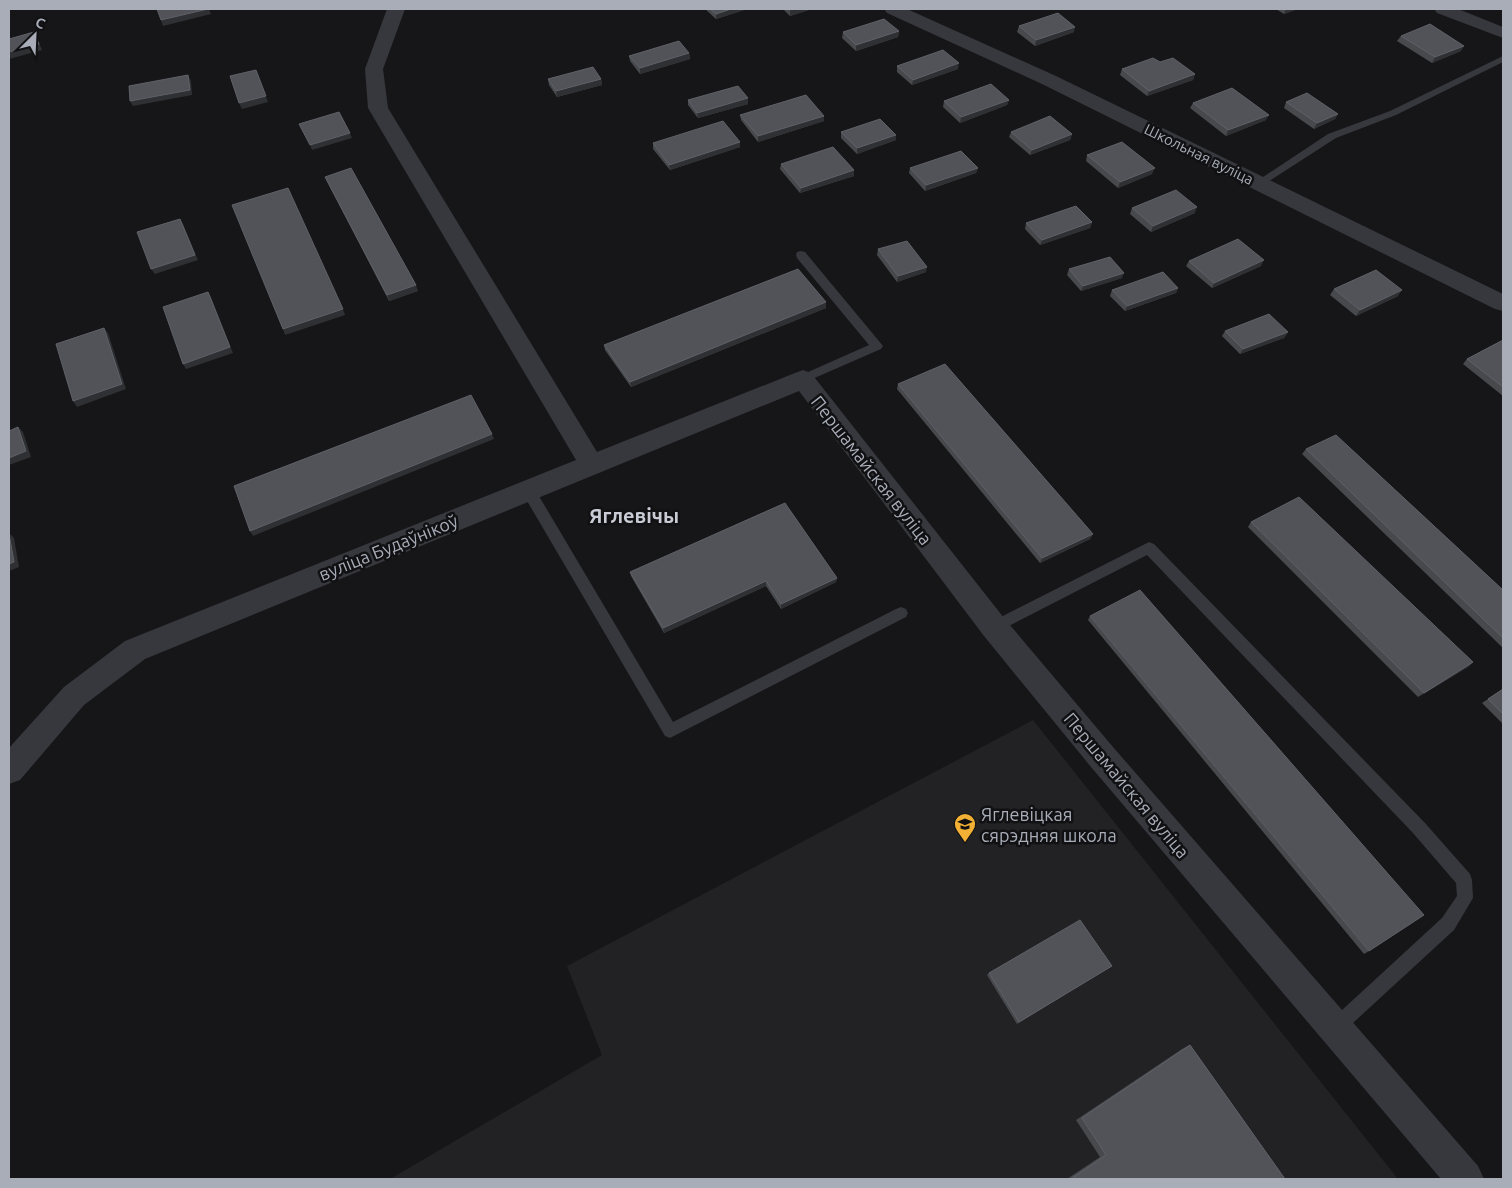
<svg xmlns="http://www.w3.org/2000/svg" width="1512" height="1188" font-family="Ubuntu,sans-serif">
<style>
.built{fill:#222225}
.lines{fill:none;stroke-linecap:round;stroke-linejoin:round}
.service{fill:#37383d;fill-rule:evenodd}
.minor{fill:#37383d;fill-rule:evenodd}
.tertiary{fill:#37383d;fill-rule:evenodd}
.wall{fill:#47494d}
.shaded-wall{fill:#2f3033}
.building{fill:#525359;stroke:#5f6168}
.labels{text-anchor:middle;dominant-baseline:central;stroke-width:5;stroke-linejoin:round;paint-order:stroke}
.far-street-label{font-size:15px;fill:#a8adb8;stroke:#111113}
.street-label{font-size:18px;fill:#a8adb8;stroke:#111113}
.poi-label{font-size:18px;fill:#a8adb8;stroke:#111113;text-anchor:start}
.quarter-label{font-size:20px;font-weight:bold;fill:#c9ccd4;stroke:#111113}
</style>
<rect width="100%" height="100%" fill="#161618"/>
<path class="built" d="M1033,720L1398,1179H390L602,1055L567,966Z"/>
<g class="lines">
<g class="service">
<path d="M1503,56V62L1396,115L1336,138L1263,185L1259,186L1254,183L1328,134L1390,111Z"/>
<path d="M801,251L805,252L883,346L881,349L803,383L797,379L799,376L869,345L797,258L796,255L797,252Z"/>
<path d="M528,485L533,486L673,722L896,609L901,607L906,609L908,613L906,617L670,738L665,736L523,494L522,490L523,486Z"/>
<path d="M1149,542L1154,544L1425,823L1470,874L1472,880L1473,898L1454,930L1341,1034L1335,1037L1329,1034L1326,1028L1329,1022L1442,918L1457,896L1456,883L1413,833L1147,555L999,631L994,633L989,631L987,627L989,623Z"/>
</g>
<g class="minor">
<path d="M387,9H405L383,69L388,108L597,452L795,373L803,370L811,373L1004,618L1113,747L1478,1166L1484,1179H1441L1091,767L984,636L799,391L145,659L84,705L20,780L9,784V748L64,687L125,641L576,460L368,108L365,69Z"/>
<path d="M884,9H907L1056,76L1503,294V311L1495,309L1042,84L887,13Z"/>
</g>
<path class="tertiary" d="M1434,9H1458L1503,27V38L1437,13Z"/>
</g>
<g class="wall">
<path d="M705,9H744V10L716,19Z"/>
<path d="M783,9H812L790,16Z"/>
<path d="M1276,9H1298L1284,14Z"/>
<path d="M1019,26L1074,32L1035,46L1017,32Z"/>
<path d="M899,31L898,37L856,51L842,38L843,32Z"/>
<path d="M1401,36L1461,51L1432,63L1397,41Z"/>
<path d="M689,53L690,59L640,74L630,61L629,56Z"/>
<path d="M1160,62L1195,74L1193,80L1147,96L1120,75L1122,69Z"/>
<path d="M897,66L958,69L912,85L897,72Z"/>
<path d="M548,79H601L602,85L557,97L549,85Z"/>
<path d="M688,100L748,104L698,118L688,105Z"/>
<path d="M1009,100L1007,105L960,123L943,107L944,101Z"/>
<path d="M1286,102L1338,114L1335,119L1314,129L1284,108Z"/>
<path d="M1193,103L1266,120L1226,136L1190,108Z"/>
<path d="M740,115L824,116V121L758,142L741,120Z"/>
<path d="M841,132L896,140L857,154L841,138Z"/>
<path d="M1011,132L1072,134L1070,140L1030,155L1009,137Z"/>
<path d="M740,142V147L670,170L653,149V143Z"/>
<path d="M1087,155L1152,174L1118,188L1086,161Z"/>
<path d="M781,164L854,170V176L800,193L780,169Z"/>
<path d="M910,168H978L976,173L925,191L909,173Z"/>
<path d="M325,177L418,291L389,301Z"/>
<path d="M1132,208L1195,213L1151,232L1130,214Z"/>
<path d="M1092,222L1090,228L1040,245L1025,229L1026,223Z"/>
<path d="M878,249L926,272L897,282L877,255Z"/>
<path d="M1189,261L1261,266L1212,288L1186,266Z"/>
<path d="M1069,269L1122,278L1081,291L1067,275Z"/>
<path d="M1178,288L1176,293L1125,311L1110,296L1112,290Z"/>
<path d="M1334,289L1398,296L1356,316L1330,295Z"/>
<path d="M826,302V308L631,387L605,350L604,345Z"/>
<path d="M1225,331L1288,332L1284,338L1240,354L1222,336Z"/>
<path d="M1503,340V396L1463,364L1467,359Z"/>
<path d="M898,384L1093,534L1090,539L1040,563L897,389Z"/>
<path d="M1306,449L1503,590V648L1302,454Z"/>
<path d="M1251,522L1473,662L1468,667L1418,697L1248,527Z"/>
<path d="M630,572L837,578L836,582L781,609L766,586L664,633L631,576Z"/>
<path d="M1090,616L1369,951L1364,954L1088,620Z"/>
<path d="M1503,689V724L1482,703Z"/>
<path d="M1108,968L1017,1024L987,975L989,973Z"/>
<path d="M1190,1045L1285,1179H1067L1100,1157L1076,1120L1182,1049Z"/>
</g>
<g class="shaded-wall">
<path d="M209,9L211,14L163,26L161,20Z"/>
<path d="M731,9H744V10L716,19V14Z"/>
<path d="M794,9H812L790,16V10Z"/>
<path d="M1286,9H1298L1284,14Z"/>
<path d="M1075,27L1074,32L1035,46L1036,40Z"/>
<path d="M899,31L898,37L856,51V45Z"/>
<path d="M34,32L37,38L42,50L9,59V52Z"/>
<path d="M1464,46L1461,51L1432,63L1435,57Z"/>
<path d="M689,53L690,59L640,74V68Z"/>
<path d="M959,63L958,69L912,85L913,80Z"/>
<path d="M256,70L268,102L242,109L239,103Z"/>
<path d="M1195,74L1193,80L1147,96L1149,91Z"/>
<path d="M188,75L191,81L192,95L133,106L130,101Z"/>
<path d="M601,79L602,85L557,97L556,91Z"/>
<path d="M748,98V104L698,118L697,113Z"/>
<path d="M1009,100L1007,105L960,123L961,117Z"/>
<path d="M1338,114L1335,119L1314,129L1317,123Z"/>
<path d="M1269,115L1266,120L1226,136L1228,130Z"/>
<path d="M824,116V121L758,142V136Z"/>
<path d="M350,133L352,138L312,150L310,145Z"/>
<path d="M1072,134L1070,140L1030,155L1032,150Z"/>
<path d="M896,135V140L857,154V148Z"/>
<path d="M740,142V147L670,170L669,165Z"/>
<path d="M978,168L976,173L925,191L926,185Z"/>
<path d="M1155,168L1152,174L1118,188L1120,182Z"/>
<path d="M854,170V176L800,193L801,188Z"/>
<path d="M1197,207L1195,213L1151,232L1153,226Z"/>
<path d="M180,219L183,224L198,260L155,274L151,269Z"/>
<path d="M1092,222L1090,228L1040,245L1042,240Z"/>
<path d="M1264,260L1261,266L1212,288L1214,283Z"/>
<path d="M927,267L926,272L897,282L898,276Z"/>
<path d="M1124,273L1122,278L1081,291L1083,286Z"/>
<path d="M416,285L418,291L389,301L387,295Z"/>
<path d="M1178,288L1176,293L1125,311L1127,306Z"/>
<path d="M1402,290L1398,296L1356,316L1360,310Z"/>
<path d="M208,292L211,297L233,353L186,369L183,364Z"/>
<path d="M826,302V308L631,387L630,382Z"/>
<path d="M343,309L345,315L285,335L283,329Z"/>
<path d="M104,328L108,333L126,389L77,407L73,401Z"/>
<path d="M1288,332L1284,338L1240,354L1243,349Z"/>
<path d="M18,427L23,432L31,457L9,465V458Z"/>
<path d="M492,434L494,439L253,536L250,531Z"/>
<path d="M9,533L14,538L19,567L9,571Z"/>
<path d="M1093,534L1090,539L1040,563L1042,558Z"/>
<path d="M837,578L836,582L781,609V604Z"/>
<path d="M766,581V586L664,633L663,628Z"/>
<path d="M1473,662L1468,667L1418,697L1424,693Z"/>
</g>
<g class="building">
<path d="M157,9H208L161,20Z"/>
<path d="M710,9H731L716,14Z"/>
<path d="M1058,13L1075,27L1036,40L1019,26Z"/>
<path d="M884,19L899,31L856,45L843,32Z"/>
<path d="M1430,24L1464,46L1435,57L1401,36Z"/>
<path d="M34,32L39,44L9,52V39Z"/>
<path d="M679,41L689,53L640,68L629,56Z"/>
<path d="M943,50L959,63L913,80L897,66Z"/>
<path d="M1153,58L1160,62L1173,58L1195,74L1149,91L1122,69Z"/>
<path d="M593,67L601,79L556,91L548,79Z"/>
<path d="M256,70L266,96L239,103L230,76Z"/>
<path d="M188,75L190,90L130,101L129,86Z"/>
<path d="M991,84L1009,100L961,117L944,101Z"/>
<path d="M738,86L748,98L697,113L688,100Z"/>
<path d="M1232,88L1269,115L1228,130L1193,103Z"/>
<path d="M1307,93L1338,114L1317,123L1286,102Z"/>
<path d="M806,95L824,116L758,136L740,115Z"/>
<path d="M339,112L350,133L310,145L299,124Z"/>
<path d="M1050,116L1072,134L1032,150L1011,132Z"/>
<path d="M880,119L896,135L857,148L841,132Z"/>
<path d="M723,121L740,142L669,165L653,143Z"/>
<path d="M1122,142L1155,168L1120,182L1087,155Z"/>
<path d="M833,147L854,170L801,188L781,164Z"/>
<path d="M961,151L978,168L926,185L910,168Z"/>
<path d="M351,168L416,285L387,295L325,177Z"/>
<path d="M288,188L343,309L283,329L232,205Z"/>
<path d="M1176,190L1197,207L1153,226L1132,208Z"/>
<path d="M1076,206L1092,222L1042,240L1026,223Z"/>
<path d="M180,219L195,255L151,269L137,232Z"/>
<path d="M1238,239L1264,260L1214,283L1189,261Z"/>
<path d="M907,241L927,267L898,276L878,249Z"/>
<path d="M1110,257L1124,273L1083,286L1069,269Z"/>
<path d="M798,269L826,302L630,382L604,345Z"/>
<path d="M1376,270L1402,290L1360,310L1334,289Z"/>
<path d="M1163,272L1178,288L1127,306L1112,290Z"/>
<path d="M208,292L230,347L183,364L163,307Z"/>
<path d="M1269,314L1288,332L1243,349L1225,331Z"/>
<path d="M104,328L122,384L73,401L56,344Z"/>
<path d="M1503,340V387L1467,359Z"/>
<path d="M945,364L1093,534L1042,558L898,384Z"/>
<path d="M471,395L492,434L250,531L234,486Z"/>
<path d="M18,427L26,451L9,458V431Z"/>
<path d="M1336,435L1503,590V638L1306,449Z"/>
<path d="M1299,497L1473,662L1424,693L1251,522Z"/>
<path d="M785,503L837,578L781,604L766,581L663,628L630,572Z"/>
<path d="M9,534L14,562L9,564Z"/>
<path d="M1140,590L1424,915L1369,951L1090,616Z"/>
<path d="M1503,689V714L1488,699Z"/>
<path d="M1080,920L1112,966L1019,1022L989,973Z"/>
<path d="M1190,1045L1285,1179H1071L1106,1155L1082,1118Z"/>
</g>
<defs>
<g id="school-pin" transform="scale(1.125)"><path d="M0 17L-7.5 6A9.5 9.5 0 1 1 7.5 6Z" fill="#f2b134" stroke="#111113"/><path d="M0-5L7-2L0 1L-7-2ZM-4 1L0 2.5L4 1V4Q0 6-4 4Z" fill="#111"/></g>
</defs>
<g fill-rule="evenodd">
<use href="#school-pin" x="965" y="824"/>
</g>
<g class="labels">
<g class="far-street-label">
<text transform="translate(1199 154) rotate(26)">Школьная вуліца</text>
</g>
<g class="street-label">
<text transform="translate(872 470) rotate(52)">Першамайская вуліца</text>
<text transform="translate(388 547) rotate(-22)">вуліца Будаўнікоў</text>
<text transform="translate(1127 785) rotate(50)">Першамайская вуліца</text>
</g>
<g class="poi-label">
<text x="981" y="814">Яглевіцкая<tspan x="981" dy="21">сярэдняя школа</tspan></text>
</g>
<g class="quarter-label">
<text x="634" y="515">Яглевічы</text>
</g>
</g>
<rect width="1512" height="1188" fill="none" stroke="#a8adb8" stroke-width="20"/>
<g transform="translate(35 35) rotate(24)" stroke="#111113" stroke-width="4" paint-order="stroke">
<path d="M0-4L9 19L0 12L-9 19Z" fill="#a8adb8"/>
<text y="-8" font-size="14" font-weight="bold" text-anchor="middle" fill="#a8adb8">С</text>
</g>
</svg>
